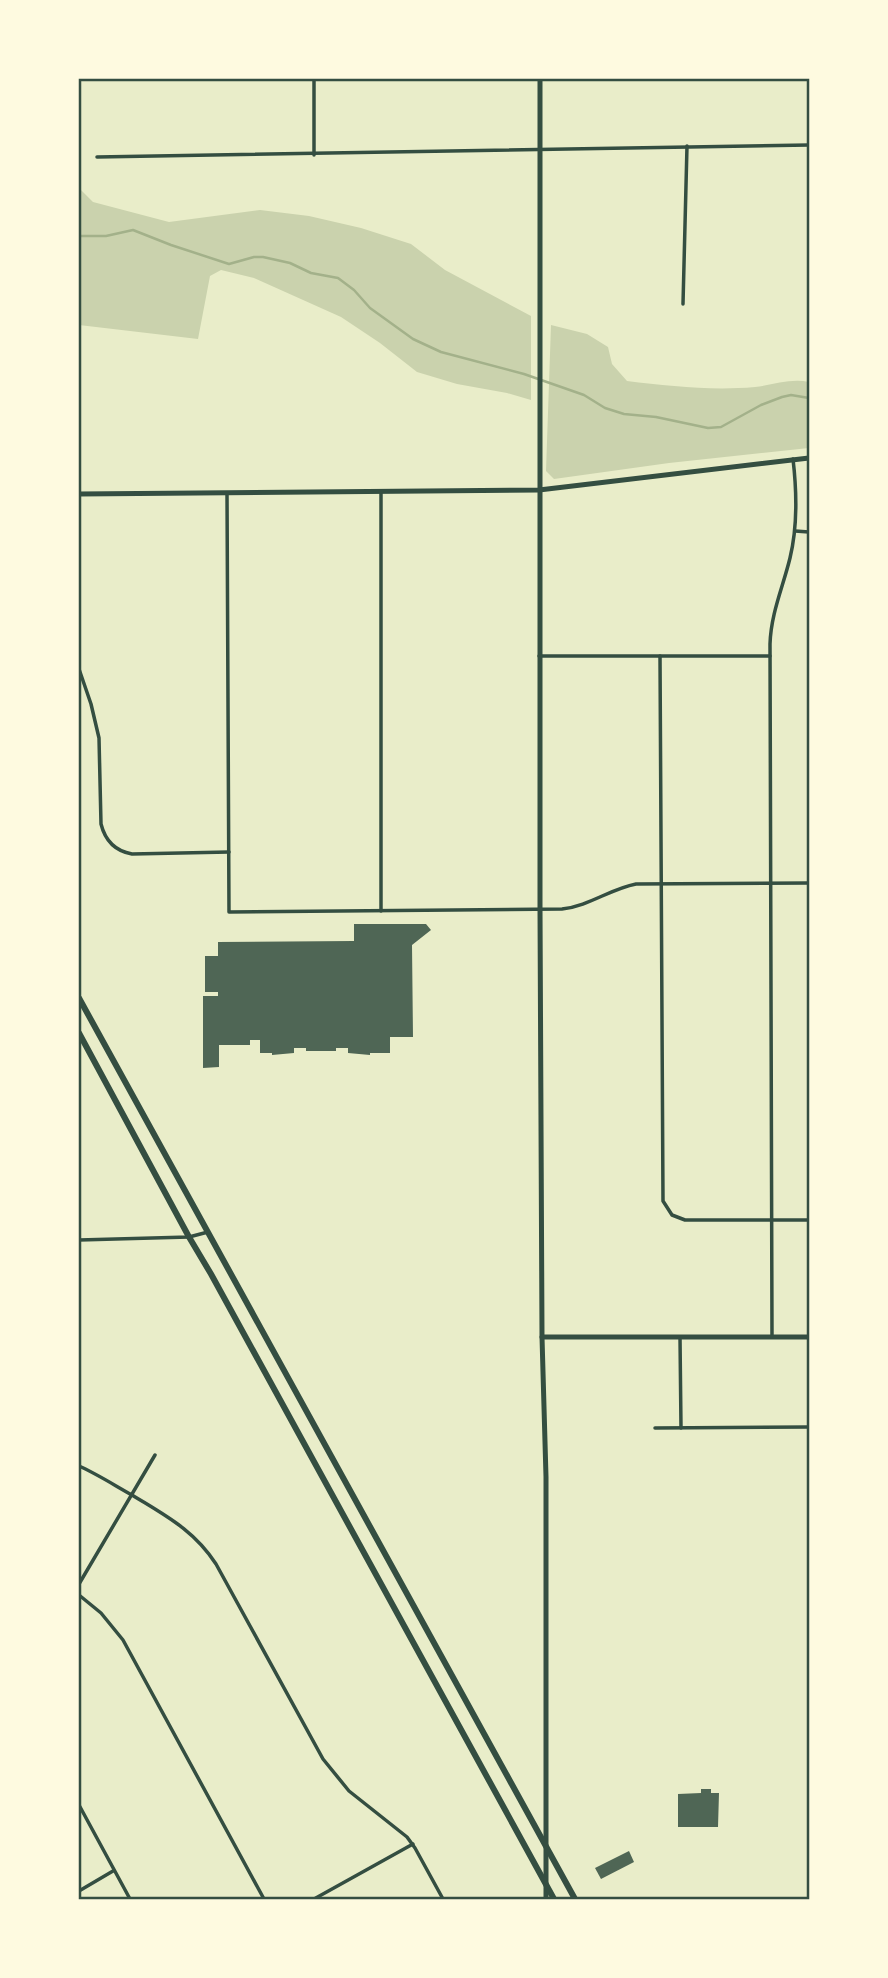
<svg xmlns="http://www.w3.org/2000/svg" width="888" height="1978" font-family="Poppins,sans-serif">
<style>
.green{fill:#cad2ad}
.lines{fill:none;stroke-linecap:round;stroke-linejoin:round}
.stream{stroke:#a3b18a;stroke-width:2.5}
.building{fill:#4f6655}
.minor{stroke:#344e41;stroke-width:3.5}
.tertiary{stroke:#344e41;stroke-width:5}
.secondary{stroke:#344e41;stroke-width:5}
.primary{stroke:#344e41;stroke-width:6}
.neatline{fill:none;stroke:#344e41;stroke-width:2.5}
</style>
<rect width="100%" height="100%" fill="#e9edc9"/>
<g class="green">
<path d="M79,188L93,202L169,222L260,210L309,216L361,228L411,244L445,270L531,316V400L507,393L457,384L417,372L380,343L341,317L254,278L221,270L210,276L198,339L79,325Z"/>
<path d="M551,325L587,334L608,347L612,364L627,381C669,386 712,391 755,387C773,385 791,378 809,382V448L669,463L554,479L546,471Z"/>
</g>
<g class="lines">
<path class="stream" d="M79,236H106L133,230L171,245L229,264L254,257H263L290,263L311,273L338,278L354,290L370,308L413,339L441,352L524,374L584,395L605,408L624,414L656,417L708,428L721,427L761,405L782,397L791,395L809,398"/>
</g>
<g class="building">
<path d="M354,924H426L431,930L412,945L413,1037H390V1053H370V1055L348,1053V1048H336V1051H306V1048H294V1053L272,1055V1053H260V1040H250V1045H219V1067L203,1068V996H218V992H205V956H218V942L354,941Z"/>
<path d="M701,1789H711V1793H719L718,1827H678V1794L701,1793Z"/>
<path d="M629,1851L634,1862L601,1879L595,1868Z"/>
</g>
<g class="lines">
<g class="minor">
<path d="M314,79V155"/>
<path d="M97,157L809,145"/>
<path d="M683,304L687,146"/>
<path d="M227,493L229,912L562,909C589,906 610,889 636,884L809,883"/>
<path d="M795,531L809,532"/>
<path d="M539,656H770"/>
<path d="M660,656L663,1201L672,1215L685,1220H809"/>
<path d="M79,669L91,704L99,738L101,824C105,840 115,851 132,854L229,852"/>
<path d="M381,911V491"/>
<path d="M79,1240L189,1237L208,1232"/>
<path d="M772,1336L770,644C771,613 783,587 790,558C798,525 797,493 793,459"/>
<path d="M680,1337L681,1428"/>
<path d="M655,1428L809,1427"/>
<path d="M79,1466C97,1474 114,1485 132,1495C166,1516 194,1530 216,1564L323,1759L349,1791L407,1837L415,1848L443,1899"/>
<path d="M79,1584L155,1455"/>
<path d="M79,1595L101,1613L123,1640L264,1899"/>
<path d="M79,1805L130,1899"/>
<path d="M79,1891L113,1871"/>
<path d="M314,1899L413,1844"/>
</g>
<g class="tertiary">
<path d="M540,79V908L542,1337L546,1477V1899"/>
<path d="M542,1337H809"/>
</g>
<path class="secondary" d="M79,494L539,490L809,458"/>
<g class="primary">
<path d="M79,998L575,1899"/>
<path d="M79,1033L189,1237L211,1274L554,1899"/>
</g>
</g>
<rect width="888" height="1978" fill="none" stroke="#fefae0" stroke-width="161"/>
<rect x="80" y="80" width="728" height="1818" class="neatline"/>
</svg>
